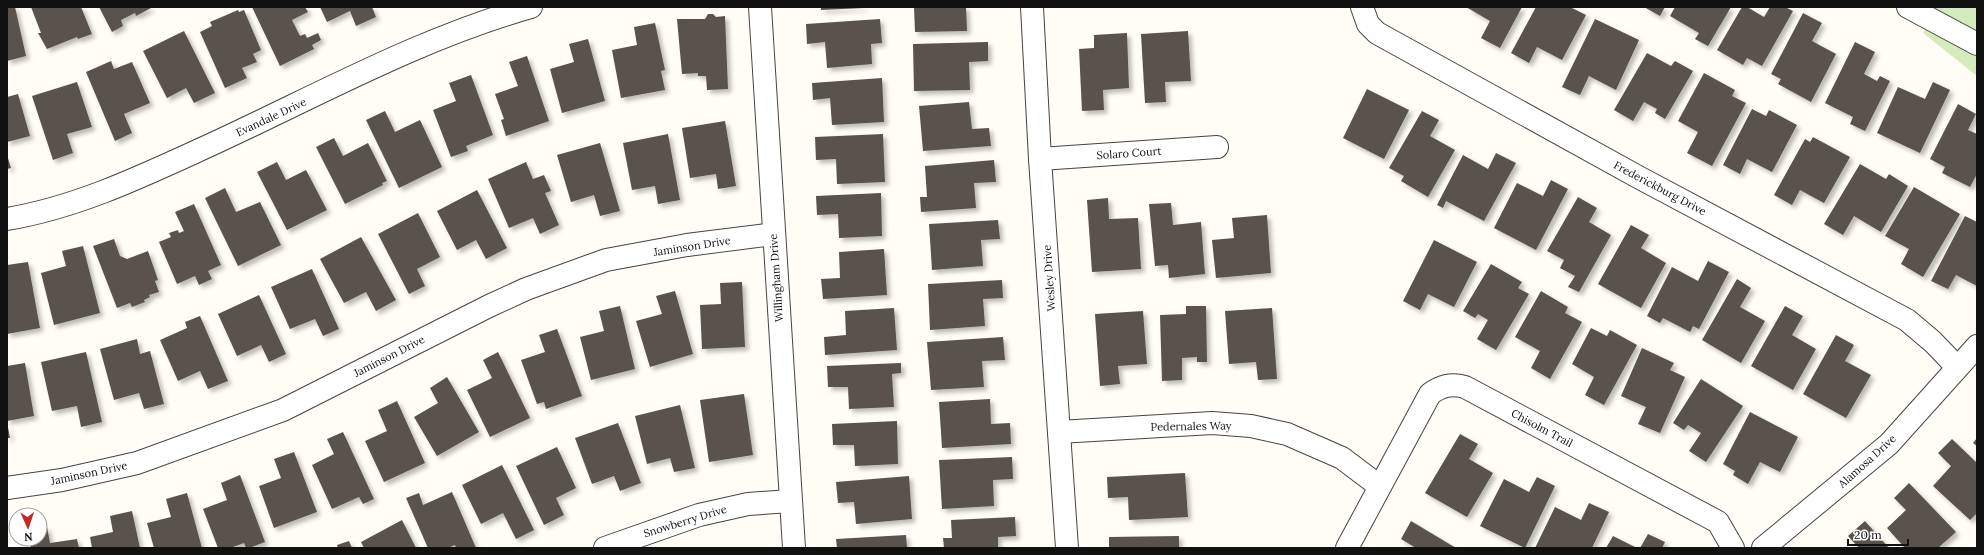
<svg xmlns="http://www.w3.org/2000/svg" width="1984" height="555" font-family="Lora,serif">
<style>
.green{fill:#d5ebbd}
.building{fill:#5a524d;filter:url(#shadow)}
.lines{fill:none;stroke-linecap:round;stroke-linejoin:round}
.minor-casing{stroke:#444;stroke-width:24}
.minor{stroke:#fff;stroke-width:22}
.labels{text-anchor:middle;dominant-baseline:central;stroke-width:4;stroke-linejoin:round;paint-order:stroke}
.street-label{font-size:11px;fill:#111;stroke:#fff}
</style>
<defs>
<filter id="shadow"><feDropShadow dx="3.5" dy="3.5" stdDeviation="2" flood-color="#0004"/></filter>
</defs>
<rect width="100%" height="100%" fill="#fffdf5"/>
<path class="green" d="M1936,7H1977V76L1923,33Z"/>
<g class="building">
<path d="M7,7H15L26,56L7,61Z"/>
<path d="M31,7H81L92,34L78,39L77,37L47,49L38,33H41Z"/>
<path d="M99,7H150L151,8L136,16L135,13L121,20L123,26L112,32Z"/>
<path d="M252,7H305L308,12L292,20L300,36L305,34L307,38L318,33L321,40L312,45L314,49L280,66Z"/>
<path d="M320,7H372L376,17L356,26L350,11L327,22Z"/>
<path d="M821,7H864V8L821,10Z"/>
<path d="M914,7H966L967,31L915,32Z"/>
<path d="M1466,7H1522L1500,48L1481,38L1490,21Z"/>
<path d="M1536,7H1570L1586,15L1562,60L1537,47L1529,63L1511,53Z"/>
<path d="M1644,7H1665L1660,16Z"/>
<path d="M1675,7H1731L1708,46L1695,39L1699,33L1670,16Z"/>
<path d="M1742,7H1747L1764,17L1770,7H1785L1793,11L1762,66L1747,58L1743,65L1717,50Z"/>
<path d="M238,10L239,12L244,10L261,50L253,54L257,62L242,68L247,78L225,88L200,32L212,26L210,22Z"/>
<path d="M1803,13L1822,23L1812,41L1836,54L1811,102L1778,84L1781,79L1771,74Z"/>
<path d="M708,14H713L716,17L725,16L728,89L707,90L706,76H698V73L682,74L677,19H705Z"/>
<path d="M880,19L882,43L871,44L872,64L827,68L825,42L807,44L806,24Z"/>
<path d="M1595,19L1639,40L1616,90L1589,76L1580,95L1562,87Z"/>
<path d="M655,23L665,70L661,71L665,90L621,98L612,50L637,45L634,27Z"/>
<path d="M184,31L215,93L194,103L186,88L167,98L143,51Z"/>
<path d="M1188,31L1191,81L1165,82L1166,102L1145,103L1141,34Z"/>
<path d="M1127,33L1129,88L1103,90L1104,110L1082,111L1079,49L1094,48V35Z"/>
<path d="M588,39L605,101L562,113L550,69L574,62L569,44Z"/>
<path d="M988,42V61L969,62L970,90L914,91L913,44Z"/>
<path d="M1855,42L1875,52L1864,74L1877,81L1880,76L1890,81L1865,131L1850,124L1853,117L1825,103Z"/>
<path d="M1647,53L1671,66L1675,61L1693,71L1665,119L1655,113L1657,109L1644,102L1633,121L1614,110Z"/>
<path d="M527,56L549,121L506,136L501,120L504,119L495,94L518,86L509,62Z"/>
<path d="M111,61L114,69L132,62L150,103L124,114L132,133L115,141L86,72Z"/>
<path d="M1704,73L1735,90L1732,96L1746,103L1712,166L1687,153L1698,132L1678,121Z"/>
<path d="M471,75L493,135L466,146L468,151L451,157L433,110L456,101L449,83Z"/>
<path d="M882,78L884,122L832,125L830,98L813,100L812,83Z"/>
<path d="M77,82L92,127L67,134L73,153L53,160L32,96Z"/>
<path d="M1933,82L1950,90L1920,153L1877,133L1898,87L1925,99Z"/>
<path d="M1367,89L1409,110L1384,159L1343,138Z"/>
<path d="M18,94L30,136L7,142V97Z"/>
<path d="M969,102L972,129L989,128L991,146L923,151L919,106Z"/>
<path d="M1958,104L1976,114L1968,130L1977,134V174L1970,187L1942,173L1945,167L1930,159Z"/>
<path d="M1752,109L1766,116L1769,110L1797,125L1772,172L1747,159L1740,174L1723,165Z"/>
<path d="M385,111L395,132L420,120L442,167L399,188L366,120Z"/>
<path d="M1422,111L1439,120L1430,136L1455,150L1428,197L1401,181L1404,176L1389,168Z"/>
<path d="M725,121L736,186L718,189L716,174L690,178L682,128Z"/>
<path d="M668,134L680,200L658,204L655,186L632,190L623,143Z"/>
<path d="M883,134L885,182L837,184L836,159L816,160L815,137Z"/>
<path d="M1813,137L1850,157L1824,203L1800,190L1792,205L1774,195L1805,139L1810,142Z"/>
<path d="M334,138L343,156L368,143L387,181L382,183L383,185L345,204L316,147Z"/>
<path d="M600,143L620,211L600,216L594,195L571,202L557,155Z"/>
<path d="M1496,153L1516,163L1484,221L1446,201L1443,208L1437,205L1463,155L1488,169Z"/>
<path d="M7,155L11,168L7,169Z"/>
<path d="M994,160L996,182L974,183L976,208L921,212L920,197H927L925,166Z"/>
<path d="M277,162L286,180L306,170L327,210L287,230L257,172Z"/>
<path d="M526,162L533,179L544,175L551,191L545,193L559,225L540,234L533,218L509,228L488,179Z"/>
<path d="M1860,164L1886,179L1889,174L1908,186L1881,232L1854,216L1843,235L1824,224Z"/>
<path d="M1551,180L1568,189L1536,250L1494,228L1517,183L1543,196Z"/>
<path d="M1914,187L1960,214L1923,277L1901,264L1909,249L1885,236Z"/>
<path d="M225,188L236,212L260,202L281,245L238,266L205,198Z"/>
<path d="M477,190L507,248L486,259L476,240L457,250L437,211Z"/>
<path d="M881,193L882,236L839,238L838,214L817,215L816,196Z"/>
<path d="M1578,197L1597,208L1589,222L1611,235L1579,292L1568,287L1575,276L1560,268L1564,260L1547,251Z"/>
<path d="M1108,198L1109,219L1138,218L1141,269L1092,272L1087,200Z"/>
<path d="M1171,203L1173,225L1201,222L1205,274L1169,278L1168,265L1155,266L1149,204Z"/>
<path d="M194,204L221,265L208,271L212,279L199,285L195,276L177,284L159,242L171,237L169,233L178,230L179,233L184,231L175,212Z"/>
<path d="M418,213L440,257L417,269L425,286L409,294L378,234Z"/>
<path d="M1267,215L1271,273L1216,278L1212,240L1234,238L1232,218Z"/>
<path d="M1965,216L1977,222V286L1956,275L1948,289L1931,281Z"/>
<path d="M998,220L1000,239L981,240L983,266L932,270L929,224Z"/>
<path d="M1631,225L1649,235L1641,248L1666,263L1641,308L1598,284Z"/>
<path d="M361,237L396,300L376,311L366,292L344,303L320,259Z"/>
<path d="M114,239L120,256L127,259L148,251L158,280L155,281L159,292L149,295L150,297L144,300L145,302L132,307L130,303L117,308L93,246Z"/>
<path d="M1434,240L1477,262L1454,307L1428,294L1420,310L1403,301Z"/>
<path d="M83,246L100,313L54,325L41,273L66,266L62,251Z"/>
<path d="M884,249L887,295L823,299L821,279L840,278L839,252Z"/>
<path d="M1708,261L1729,272L1699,329L1693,326L1690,332L1663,318L1660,323L1647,316L1672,267L1698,281Z"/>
<path d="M28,262L40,328L7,334V265Z"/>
<path d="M1491,264L1522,282L1518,288L1529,294L1496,350L1477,339L1488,320L1478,314L1475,318L1463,311Z"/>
<path d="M312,269L339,329L323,336L315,319L290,329L271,287Z"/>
<path d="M1737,279L1751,288L1740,307L1765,321L1741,363L1702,340Z"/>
<path d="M1002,280L1003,298L983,299L985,326L930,330L928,284Z"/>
<path d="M742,282L745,347L702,349L700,305L721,304L720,283Z"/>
<path d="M675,291L693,354L650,367L636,321L662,314L656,296Z"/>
<path d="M1541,291L1568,307L1565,313L1582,322L1550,379L1531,368L1540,351L1515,337Z"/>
<path d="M259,295L286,354L269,362L261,345L237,356L218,314Z"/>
<path d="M620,306L635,369L591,380L580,337L604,331L599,311Z"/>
<path d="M1186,306H1206L1207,362H1197V357L1182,358V380L1162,381L1160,315L1186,314Z"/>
<path d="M1785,306L1803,316L1792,335L1816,349L1793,390L1751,366Z"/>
<path d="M894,308L897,350L825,355L824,337L846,335L845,311Z"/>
<path d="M1272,308L1277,379L1258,380L1256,362L1229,364L1225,311Z"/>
<path d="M1143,311L1147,364L1118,366L1120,384L1100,386L1095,314Z"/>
<path d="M200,316L228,381L208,389L200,371L178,381L160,340L187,328L185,322Z"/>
<path d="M1591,328L1607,336L1610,330L1637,345L1604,405L1585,395L1594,377L1572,364Z"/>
<path d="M557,329L582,396L546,409L544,402L537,404L521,360L545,352L539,335Z"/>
<path d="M1836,335L1854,345L1845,361L1871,375L1846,418L1803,394Z"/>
<path d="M1003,337L1005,360L982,361L984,387L931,390L927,342Z"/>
<path d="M137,339L140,354L150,351L164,404L144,409L139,393L114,400L100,349Z"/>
<path d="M1642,348L1674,363L1670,370L1685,377L1660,433L1638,424L1646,407L1621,396Z"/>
<path d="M86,352L102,422L81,427L77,406L52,411L41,362Z"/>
<path d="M498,352L530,418L490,437L467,390L492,378L483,360Z"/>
<path d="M25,363L34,416L7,421V366Z"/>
<path d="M901,363V373L892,374L894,407L849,409L848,387H828L827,366Z"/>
<path d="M447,377L479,432L437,456L414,417L438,403L430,388Z"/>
<path d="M1701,379L1743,406L1706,462L1689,451L1701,433L1688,425L1684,430L1673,423Z"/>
<path d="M744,394L753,455L709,462L700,400Z"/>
<path d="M990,399L991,424L1010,423L1011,444L942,448L939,402Z"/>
<path d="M397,401L425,463L384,482L365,441L387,431L378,410Z"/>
<path d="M680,405L695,468L674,472L670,458L647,464L635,416Z"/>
<path d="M1750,412L1798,437L1780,472L1760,462L1748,484L1733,475L1735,471L1723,464Z"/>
<path d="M897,421L898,464L855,466L854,445H833L832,424Z"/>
<path d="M7,422L10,438H7Z"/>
<path d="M618,423L641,483L620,491L614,476L592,484L575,438Z"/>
<path d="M343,432L374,499L363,504L359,497L332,509L312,465L334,454L327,439Z"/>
<path d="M1460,434L1478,444L1469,459L1493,473L1467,517L1425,493Z"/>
<path d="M1977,438V446L1973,443Z"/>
<path d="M1952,439L1977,463V513L1970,520L1933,486L1951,466L1938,453Z"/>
<path d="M557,447L576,488L556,498L564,515L544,525L516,466Z"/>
<path d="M294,452L317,512L274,528L259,486L281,478L274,459Z"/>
<path d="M1012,457L1013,479L993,480L994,506L942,509L939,460Z"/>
<path d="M502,465L534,530L516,539L503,513L481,524L462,485Z"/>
<path d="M1185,473L1188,517L1129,520L1128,497L1108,498L1107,477Z"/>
<path d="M240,475L265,542L249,548H246L244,543L230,548H218L203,509L227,500L221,483Z"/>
<path d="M909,476L912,519L856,524L854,502L838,503L836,482Z"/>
<path d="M1537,477L1555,486L1525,548L1480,526L1504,479L1529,492Z"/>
<path d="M1909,483L1956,532L1938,548H1905L1887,528L1906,510L1894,498Z"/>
<path d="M452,492L476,548H456L455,545L448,548H428L406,498L419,493L423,505Z"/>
<path d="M187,493L202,548H154L147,523L171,517L166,499Z"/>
<path d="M1589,503L1609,512L1592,548H1535L1555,507L1581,520Z"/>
<path d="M132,511L140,548H92L90,537L113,532L110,516Z"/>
<path d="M1015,517L1016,536L998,537V548H944L943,538H952L951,520Z"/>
<path d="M402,520L416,548H364L361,542Z"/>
<path d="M1411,521L1456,548H1416L1401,539Z"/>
<path d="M1865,521L1889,548H1859L1848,536Z"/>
<path d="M47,527L50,543L77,539L79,548H31L30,539H40V529Z"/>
<path d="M1648,534L1665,542L1662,548H1640Z"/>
<path d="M906,535L907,548H837L836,539Z"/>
<path d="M1179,536V548H1109V537Z"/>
<path d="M1613,536L1637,548H1606Z"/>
<path d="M349,541L352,548H338L337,545Z"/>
</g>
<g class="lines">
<g class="minor-casing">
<g id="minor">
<path d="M760,7L794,548"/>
<path d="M1032,7L1040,159L1067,548"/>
<path d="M1362,7L1368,24L1377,33L1640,178L1907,320L1933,342L1957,367"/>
<path d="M1908,7L1977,44"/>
<path d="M1040,159L1217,147"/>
<path d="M7,219C73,208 134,180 195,152C306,102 414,40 531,7"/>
<path d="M1059,432L1212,423L1251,426L1287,434L1342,458L1379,486"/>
<path d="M7,488L62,480L137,463L283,410L489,306L526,289L606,260L687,245L774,234"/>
<path d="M605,548L699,515L748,504L790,501"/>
<path d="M1347,548L1430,394C1441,386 1451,383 1465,387L1718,522L1733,548"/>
<path d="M1763,548L1889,444L1977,346"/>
</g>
</g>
<use href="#minor" class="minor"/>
</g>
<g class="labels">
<g class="street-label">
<text transform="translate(271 117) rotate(-25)">Evandale Drive</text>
<text transform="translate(1129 153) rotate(-4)">Solaro Court</text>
<text transform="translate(1660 188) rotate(28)">Frederickburg Drive</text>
<text transform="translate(692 246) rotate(-9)">Jaminson Drive</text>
<text transform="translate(776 278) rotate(-94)">Willingham Drive</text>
<text transform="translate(1049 278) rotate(-94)">Wesley Drive</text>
<text transform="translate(389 356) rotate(-27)">Jaminson Drive</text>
<text transform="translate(1191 426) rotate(-1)">Pedernales Way</text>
<text transform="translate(1542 428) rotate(28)">Chisolm Trail</text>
<text transform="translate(1867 461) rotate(-42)">Alamosa Drive</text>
<text transform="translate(89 473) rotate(-12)">Jaminson Drive</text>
<text transform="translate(685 521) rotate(-17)">Snowberry Drive</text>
</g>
</g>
<rect width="1984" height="555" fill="none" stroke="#111111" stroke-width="16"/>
<g transform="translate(28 527) rotate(177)"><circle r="19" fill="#ffffff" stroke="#a0a0a0"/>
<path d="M0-3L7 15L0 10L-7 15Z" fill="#c4262e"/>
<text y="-6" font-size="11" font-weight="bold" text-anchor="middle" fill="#111111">N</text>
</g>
<path d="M1848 539v6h60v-6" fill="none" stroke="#111111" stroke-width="2"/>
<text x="1854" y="539" font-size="12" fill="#111111" stroke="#ffffff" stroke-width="3" paint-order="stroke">20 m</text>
</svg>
